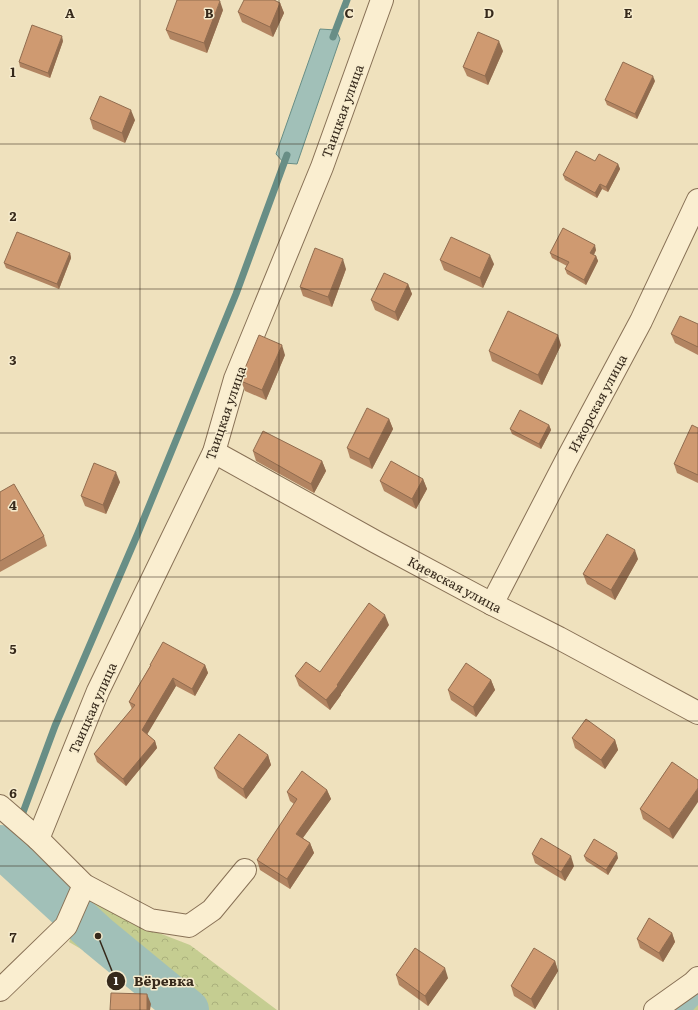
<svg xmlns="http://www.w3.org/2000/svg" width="698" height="1010" font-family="Literata,serif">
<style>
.forest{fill:url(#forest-crowns)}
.water{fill:#a1c0b8;stroke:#688e86}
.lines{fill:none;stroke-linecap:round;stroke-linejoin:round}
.stream{stroke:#688e86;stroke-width:7}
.canal{stroke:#a1c0b8;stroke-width:25}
.river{stroke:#a1c0b8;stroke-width:42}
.minor-casing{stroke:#887156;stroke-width:24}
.minor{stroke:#faeed0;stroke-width:22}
.wall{fill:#b28461}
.shaded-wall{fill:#916c4f}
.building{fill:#cf9a71;stroke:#916c4f}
.grid{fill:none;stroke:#36291b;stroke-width:1;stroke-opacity:0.55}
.labels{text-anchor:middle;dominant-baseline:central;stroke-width:3;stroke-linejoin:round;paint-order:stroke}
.street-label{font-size:13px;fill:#36291b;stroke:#f6ebcd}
.grid-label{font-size:13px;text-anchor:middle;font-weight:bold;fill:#36291b;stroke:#f6ebcd;stroke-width:3;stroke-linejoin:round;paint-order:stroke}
.leader{fill:none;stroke:#36291b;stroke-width:1.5}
.callout-dot{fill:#36291b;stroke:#f6ebcd;stroke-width:1.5}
.mark-label{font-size:12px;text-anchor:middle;font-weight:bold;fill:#fff}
.callout-label{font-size:14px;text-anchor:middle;font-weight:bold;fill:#36291b;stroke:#f6ebcd;stroke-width:3;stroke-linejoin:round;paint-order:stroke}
</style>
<defs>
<pattern id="forest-crowns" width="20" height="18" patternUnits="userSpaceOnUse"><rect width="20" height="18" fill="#c5cd91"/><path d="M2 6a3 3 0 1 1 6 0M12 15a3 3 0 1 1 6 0" fill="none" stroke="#aab07c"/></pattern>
</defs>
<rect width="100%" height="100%" fill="#efe1bd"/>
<g class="forest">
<path d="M95,902L146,928L190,945L277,1010H168L98,959L69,942L82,911Z"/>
<path d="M698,989V1010H677L684,1002Z"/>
</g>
<path class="water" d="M320,29L336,30L340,39L297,164L284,163L276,154Z"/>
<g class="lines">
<g class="stream">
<path d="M333,37L347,0"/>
<path d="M8,853L55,726L138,533L236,294L287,155"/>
</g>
<path class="canal" d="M676,1010L698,987"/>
<path class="river" d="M0,846L98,936L188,1010"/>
<g class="minor-casing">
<g id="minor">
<path d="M214,452L376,542L492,604L559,638L698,713"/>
<path d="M492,604L565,463L641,321L698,200"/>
<path d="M0,806L38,839L84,885L150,920L189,926L212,910L245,870"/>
<path d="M38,839L98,691L214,452L235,379L322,167L382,0"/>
<path d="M0,990L66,926L84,885"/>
<path d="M655,1010L693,983L698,978"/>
</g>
</g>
<use href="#minor" class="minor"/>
</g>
<g class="wall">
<path d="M280,3L284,13L273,37L242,22L238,12Z"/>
<path d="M223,10L207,53L170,39L166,30Z"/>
<path d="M63,41L50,78L20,67L19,62Z"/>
<path d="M503,51L488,85L467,76L463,67Z"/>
<path d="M655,81L637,119L607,105L605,100Z"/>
<path d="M90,119L135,120L125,143L93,129Z"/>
<path d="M618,164L620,169L608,192L602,189L597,198L565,180L563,175Z"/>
<path d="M596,250L594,255L596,256L598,261L586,285L567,274L565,269L567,266L552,258L550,253Z"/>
<path d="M70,253L71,258L59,289L6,268L4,263Z"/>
<path d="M440,260L494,264L483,288L444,270Z"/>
<path d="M346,269L332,307L303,296L300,287Z"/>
<path d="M408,284L412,294L398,321L375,310L371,300Z"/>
<path d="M698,324V355L675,343L671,334Z"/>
<path d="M561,345L542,385L492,361L489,351Z"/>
<path d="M285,355L266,400L245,391L241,381Z"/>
<path d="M389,419L393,429L372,469L350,458L347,448Z"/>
<path d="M549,425L551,430L541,449L512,434L510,429Z"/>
<path d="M698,428V483L677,473L674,464Z"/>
<path d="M253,451L322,461L326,471L314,493L256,461Z"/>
<path d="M423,479L427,489L416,509L384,491L380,481Z"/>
<path d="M120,482L106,514L85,506L81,496Z"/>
<path d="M0,492L44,536L47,546L0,572Z"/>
<path d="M638,559L615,600L587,584L583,574Z"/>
<path d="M389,625L341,694V695L330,710L299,686L295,676L320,672Z"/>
<path d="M150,665H205L208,673L195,696L176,686L147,734L155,741L157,748L126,786L97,762L94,754L132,709L129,702L150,666Z"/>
<path d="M491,680L495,690L476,717L451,700L448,690Z"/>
<path d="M572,738L615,740L618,750L605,769L575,748Z"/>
<path d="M268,755L271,765L246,799L218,778L214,768Z"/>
<path d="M672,762L673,839L643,819L640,809Z"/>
<path d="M327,790L331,799L303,838L310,843L314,853L290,889L260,870L257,860L294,804L290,801L287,792Z"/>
<path d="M532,854L574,866L565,881L535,863Z"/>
<path d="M584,856L618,858L608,875L586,861Z"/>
<path d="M672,933L675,942L663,962L640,948L637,939Z"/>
<path d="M555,961L558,971L535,1009L514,996L511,986Z"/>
<path d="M396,975L448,978L428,1006L399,985Z"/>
</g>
<g class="shaded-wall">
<path d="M220,1L223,10L207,53L204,43Z"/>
<path d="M280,3L284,13L273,37L270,27Z"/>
<path d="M62,36L63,41L50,78L48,73Z"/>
<path d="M499,41L503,51L488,85L485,76Z"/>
<path d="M653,76L655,81L637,119L635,114Z"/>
<path d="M131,110L135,120L125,143L122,133Z"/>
<path d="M618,164L620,169L608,192L606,187Z"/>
<path d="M600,184L602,189L597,198L595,193Z"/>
<path d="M595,245L596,250L592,258L590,253Z"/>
<path d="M70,253L71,258L59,289L57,284Z"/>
<path d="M490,255L494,264L483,288L480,278Z"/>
<path d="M596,256L598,261L586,285L584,280Z"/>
<path d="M343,259L346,269L332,307L328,297Z"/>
<path d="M408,284L412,294L398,321L395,312Z"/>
<path d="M558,335L561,345L542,385L538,375Z"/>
<path d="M282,345L285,355L266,400L262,390Z"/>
<path d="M389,419L393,429L372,469L369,459Z"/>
<path d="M549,425L551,430L541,449L539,444Z"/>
<path d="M322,461L326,471L314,493L311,484Z"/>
<path d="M116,472L120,482L106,514L103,505Z"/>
<path d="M423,479L427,489L416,509L412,499Z"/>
<path d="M635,550L638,559L615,600L611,590Z"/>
<path d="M385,615L389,625L341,694V695L330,710L326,700Z"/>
<path d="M205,665L208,673L195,696L192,689Z"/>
<path d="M173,678L176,686L145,738L142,730Z"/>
<path d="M491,680L495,690L476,717L473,707Z"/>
<path d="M615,740L618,750L605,769L601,760Z"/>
<path d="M155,741L157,748L126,786L123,779Z"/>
<path d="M268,755L271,765L246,799L243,789Z"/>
<path d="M698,788V802L673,839L669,829Z"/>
<path d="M327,790L331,799L299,843L296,834Z"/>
<path d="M310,843L314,853L290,889L287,879Z"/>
<path d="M617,853L618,858L608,875L606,870Z"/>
<path d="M571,856L574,866L565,881L561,872Z"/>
<path d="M672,933L675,942L663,962L659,953Z"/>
<path d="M555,961L558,971L535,1009L531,999Z"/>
<path d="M445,968L448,978L428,1006L425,996Z"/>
<path d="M147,994L151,1004L150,1010H147Z"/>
</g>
<g class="building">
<path d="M177,0H218L220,1L204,43L166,30Z"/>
<path d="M244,0H274L280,3L270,27L238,12Z"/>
<path d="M32,25L62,36L48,73L19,62Z"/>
<path d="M478,32L499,41L485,76L463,67Z"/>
<path d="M623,62L653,76L635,114L605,100Z"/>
<path d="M100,96L131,110L122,133L90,119Z"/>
<path d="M576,151L595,161L599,154L618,164L606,187L600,184L595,193L563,175Z"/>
<path d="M563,228L595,245L590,253L596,256L584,280L565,269L569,262L550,253Z"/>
<path d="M17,232L70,253L57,284L4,263Z"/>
<path d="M451,237L490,255L480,278L440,260Z"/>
<path d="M315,248L343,259L328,297L300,287Z"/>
<path d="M384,273L408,284L395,312L371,300Z"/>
<path d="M508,311L558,335L538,375L489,351Z"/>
<path d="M680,316L698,324V347L671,334Z"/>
<path d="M259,335L282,345L262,390L241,381L243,373Z"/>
<path d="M367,408L389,419L369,459L347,448Z"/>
<path d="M520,410L549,425L539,444L510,429Z"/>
<path d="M692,425L698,428V475L674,464Z"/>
<path d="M263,431L322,461L311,484L253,451Z"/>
<path d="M391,461L423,479L412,499L380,481Z"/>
<path d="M94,463L116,472L103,505L81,496Z"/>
<path d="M14,484L44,536L0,561V492Z"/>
<path d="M607,534L635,550L611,590L583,574Z"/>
<path d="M369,603L385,615L337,685L338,686L326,700L295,676L306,662L320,672Z"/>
<path d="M163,642L205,665L192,689L173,678L142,730L155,741L123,779L94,754L135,705L129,702L151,665H150Z"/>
<path d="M466,663L491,680L473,707L448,690Z"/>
<path d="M586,719L615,740L601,760L572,738Z"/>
<path d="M239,734L268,755L243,789L214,768Z"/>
<path d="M672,762L698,780V788L669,829L640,809Z"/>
<path d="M302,771L327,790L296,834L310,843L287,879L257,860L297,799L287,792Z"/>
<path d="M541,838L571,856L561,872L532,854Z"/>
<path d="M594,839L617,853L606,870L584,856Z"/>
<path d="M649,918L672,933L659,953L637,939Z"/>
<path d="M415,948L445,968L425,996L396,975Z"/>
<path d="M534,948L555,961L531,999L511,986Z"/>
<path d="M111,993L147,994V1010H110Z"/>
</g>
<path class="grid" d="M140,0V1010M279,0V1010M419,0V1010M558,0V1010M0,144H698M0,289H698M0,433H698M0,577H698M0,721H698M0,866H698"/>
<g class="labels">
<g class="street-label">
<text transform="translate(342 111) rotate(-70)">Таицкая улица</text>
<text transform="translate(597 403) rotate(-62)">Ижорская улица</text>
<text transform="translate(225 413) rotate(-71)">Таицкая улица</text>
<text transform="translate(455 584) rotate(28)">Киевская улица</text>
<text transform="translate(92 708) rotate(-66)">Таицкая улица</text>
</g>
</g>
<g class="grid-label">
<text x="70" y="18">A</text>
<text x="209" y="18">B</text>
<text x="349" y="18">C</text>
<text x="489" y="18">D</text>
<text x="628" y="18">E</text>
<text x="13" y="77">1</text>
<text x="13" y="221">2</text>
<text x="13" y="365">3</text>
<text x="13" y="510">4</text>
<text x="13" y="654">5</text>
<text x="13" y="798">6</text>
<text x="13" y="942">7</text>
</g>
<path class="leader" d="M98 936L116 981"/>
<g class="callout-dot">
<circle cx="98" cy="936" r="4"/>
<circle cx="116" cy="981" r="10"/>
</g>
<g class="mark-label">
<text x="116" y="985">1</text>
</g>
<g class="callout-label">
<text x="164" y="986">Вёревка</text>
</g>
</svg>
